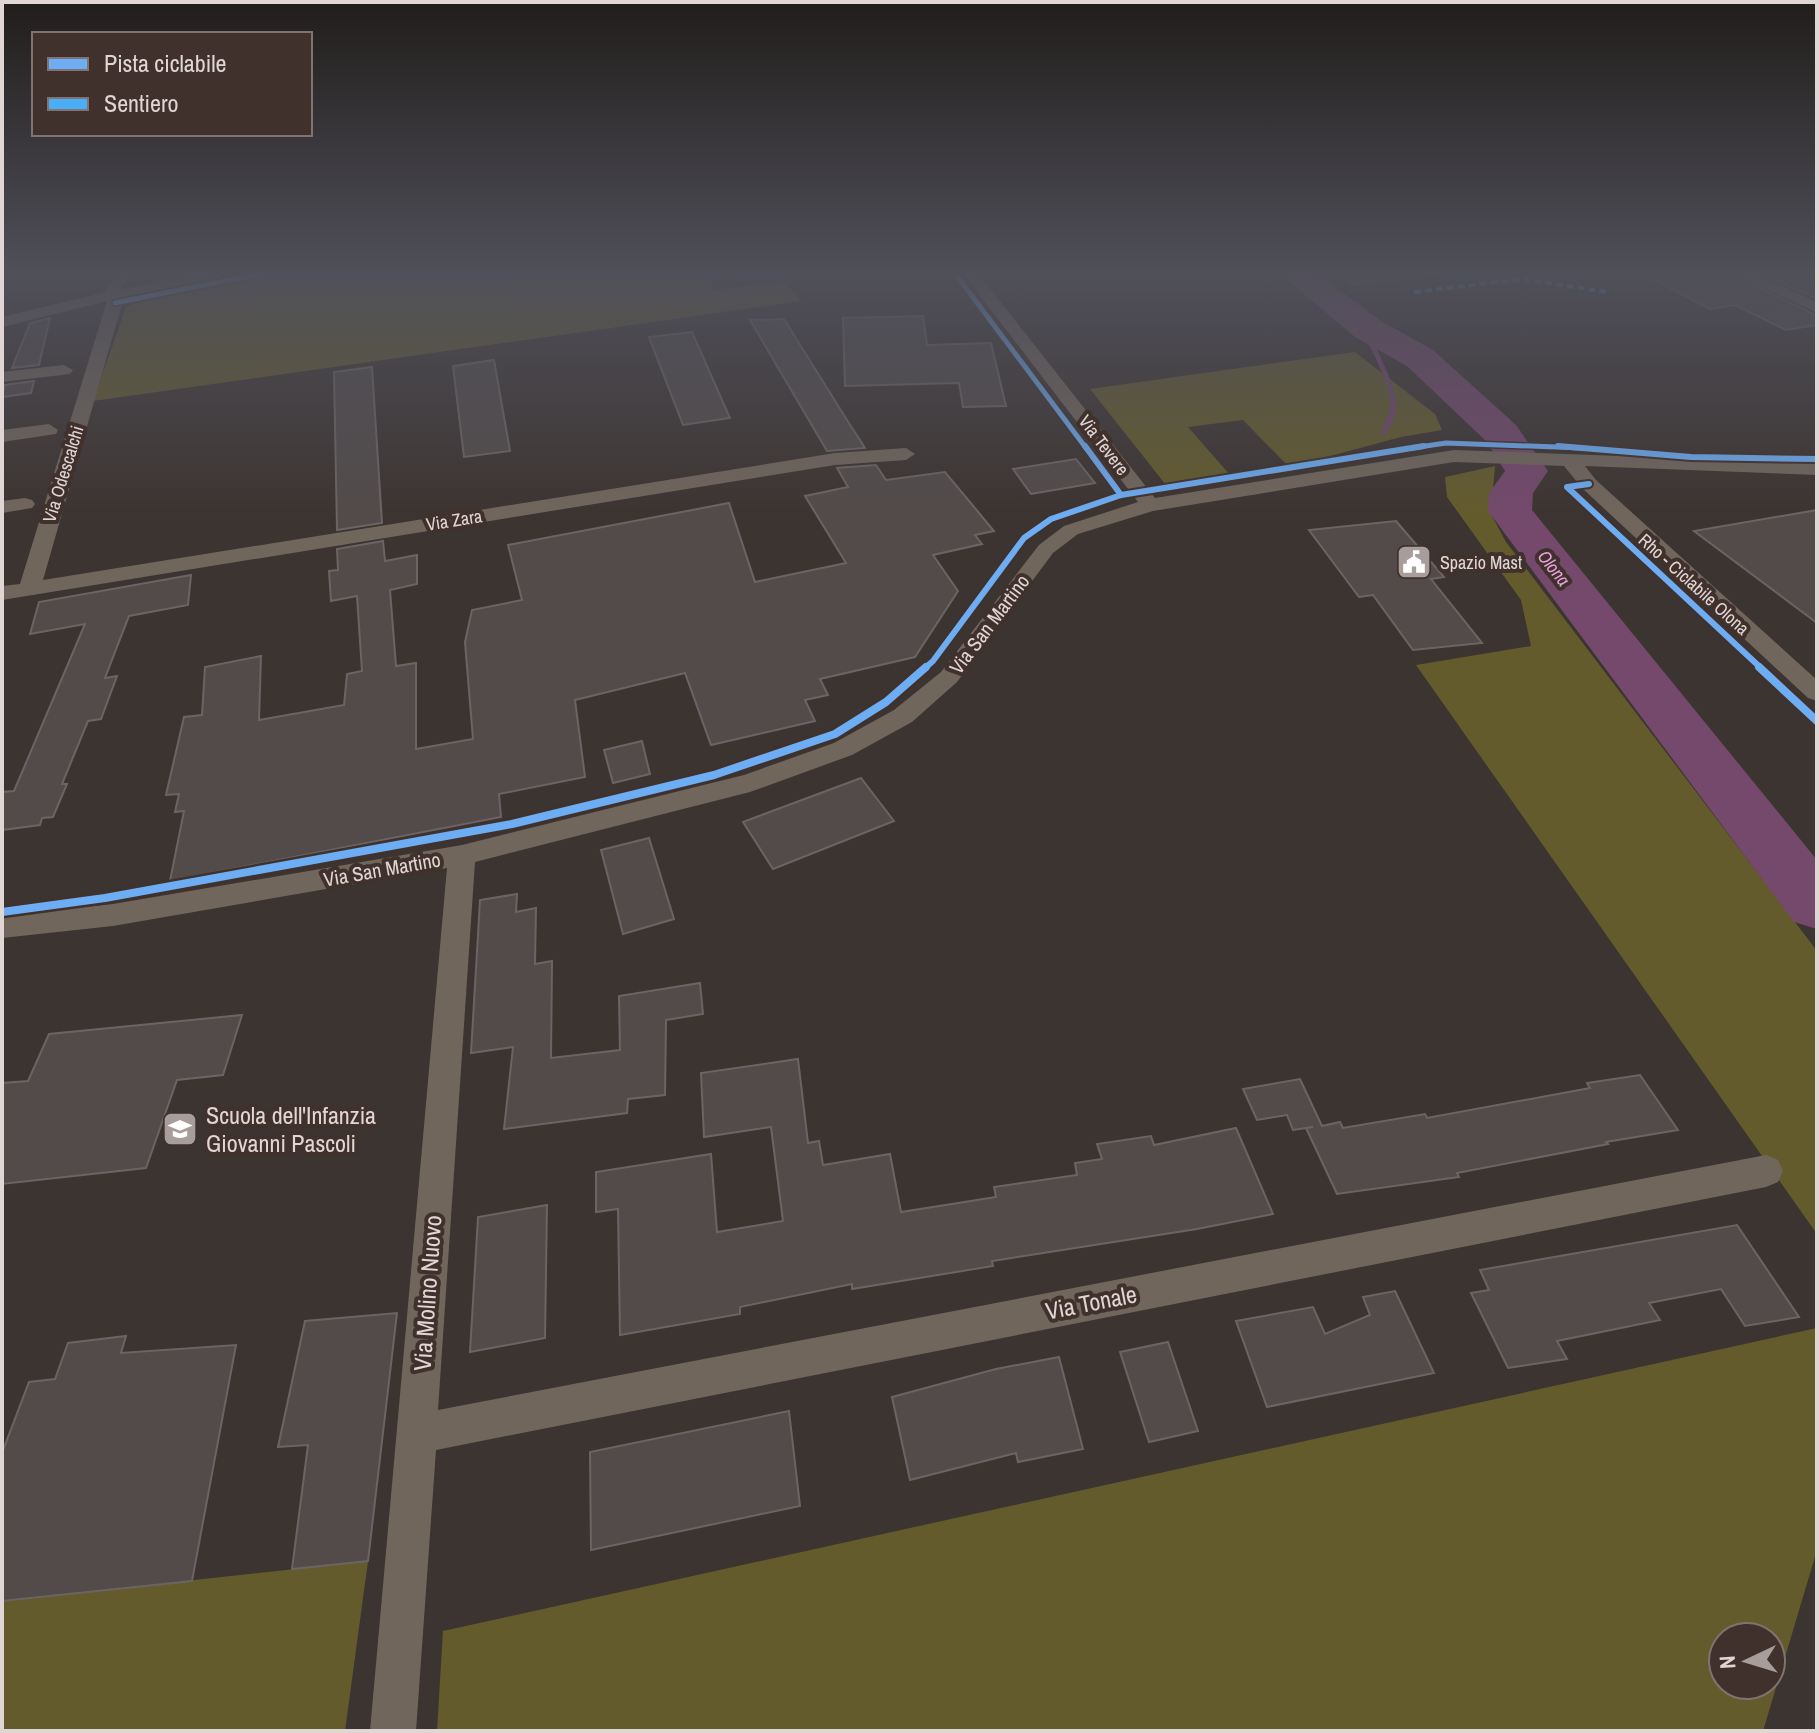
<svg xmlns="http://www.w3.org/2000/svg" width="1819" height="1733" font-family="'Archivo Narrow',sans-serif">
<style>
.green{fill:#645b2d;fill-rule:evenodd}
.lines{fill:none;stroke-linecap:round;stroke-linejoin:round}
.stream{fill:#74496c;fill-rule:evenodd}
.river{fill:#74496c;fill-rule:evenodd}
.building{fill:#524b4a;stroke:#6c6464;stroke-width:2}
.minor{fill:#71665c;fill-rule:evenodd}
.quiet{stroke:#49aef6;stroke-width:4;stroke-dasharray:7 4;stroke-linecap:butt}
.cycleway-far2-casing{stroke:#41312c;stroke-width:8}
.cycleway-far1-casing{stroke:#41312c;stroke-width:10}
.cycleway-casing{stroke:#41312c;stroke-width:13}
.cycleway-far2{stroke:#6dadf4;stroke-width:5}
.cycleway-far1{stroke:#6dadf4;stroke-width:6}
.cycleway{stroke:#6dadf4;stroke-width:8}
.labels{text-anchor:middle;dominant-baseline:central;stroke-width:8;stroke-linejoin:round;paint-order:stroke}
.far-street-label{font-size:18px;fill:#e0d6d3;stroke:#41312c}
.far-poi-label{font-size:18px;fill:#e0d6d3;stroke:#41312c;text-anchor:start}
.far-water-label{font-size:18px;font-style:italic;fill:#eaa3de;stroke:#41312c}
.street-label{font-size:20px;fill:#e0d6d3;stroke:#41312c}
.near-poi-label{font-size:24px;fill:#e0d6d3;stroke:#41312c;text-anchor:start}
.near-street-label{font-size:24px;fill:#e0d6d3;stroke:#41312c}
</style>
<rect width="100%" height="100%" fill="#3c3431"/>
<g class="green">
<path d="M275,272H704L715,290L784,281L801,301L93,401L126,307L143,298Z"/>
<path d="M1335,272H1462L1353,286Z"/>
<path d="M1355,352L1435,414L1442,430L1401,437L1289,467L1243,420L1188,427L1231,476L1166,485L1090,389Z"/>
<path d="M1495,466L1491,514L1506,542L1817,951V1234L1416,665L1531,646L1521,600L1447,497L1445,477Z"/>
<path d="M1817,1328V1550L1763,1731H437L443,1631ZM1771,1637V1685H1723V1637Z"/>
<path d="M368,1561L345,1731H2V1601Z"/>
</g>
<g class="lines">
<path class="stream" d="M1368,327L1371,329C1377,364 1416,404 1383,436L1380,434C1383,426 1388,418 1390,410C1394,385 1370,355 1365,329Z"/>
<path class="river" d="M1278,272H1315L1381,321L1433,350L1516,425L1548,471L1533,493L1532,510L1817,860V929L1794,922L1488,511L1489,493L1505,471L1487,442L1407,366L1355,337Z"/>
</g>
<g class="building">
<path d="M1639,272H1729L1817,316V325L1786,330L1735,305L1710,309Z"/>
<path d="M1758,272H1807L1817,277V299Z"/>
<path d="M923,316L927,345L991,343L1006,406L963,407L959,383L845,386L843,318Z"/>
<path d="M50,318L39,365L12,368L30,323Z"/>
<path d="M784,319L847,420L865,448L827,451L750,320Z"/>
<path d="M692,332L730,418L683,425L649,337Z"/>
<path d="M494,360L510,451L464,457L453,366Z"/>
<path d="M372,367L382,523L337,530L334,372Z"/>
<path d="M34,381L31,393L2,397L5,385Z"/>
<path d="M1076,459L1095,483L1031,494L1013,469Z"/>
<path d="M876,465L886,480L945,472L994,531L975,535L982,544L933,555L958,591L915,657L820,679L828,695L805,700L815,721L711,745L685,673L575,700L585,777L499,794L501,817L170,881L184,811L175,812L179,794L166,795L184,717L202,715L205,667L261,656L259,720L344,705L347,674L362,671L357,596L331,601L329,571L338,570L337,549L383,541L385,561L417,555V584L390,590L396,666L416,663V749L473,739L465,642L472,610L522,600L508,545L729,503L755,582L846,563L805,496L848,487L837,468Z"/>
<path d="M1817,510V623L1694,531Z"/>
<path d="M1396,521L1444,577L1431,579L1482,643L1413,650L1373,595L1359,597L1309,530Z"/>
<path d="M191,575L188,605L129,616L105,678L117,676L101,719L88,721L62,784H67L53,817L42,818L40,825L2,830V792L14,791L85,624L30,634L39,602Z"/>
<path d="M642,741L650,774L613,783L604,750Z"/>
<path d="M861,778L894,821L773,869L743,822Z"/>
<path d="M649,838L674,919L623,934L601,850Z"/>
<path d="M517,894L516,912L536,908L535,964L552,961L551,1058L620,1050L619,996L700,983L703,1014L666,1020L665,1095L628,1099L627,1113L504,1129L513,1047L471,1053L477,952L480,900Z"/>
<path d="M242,1015L223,1075L177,1080L146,1168L2,1184V1083L28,1081L49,1034Z"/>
<path d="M798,1059L808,1143L819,1141L823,1165L890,1154L901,1212L996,1197L994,1187L1077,1175L1075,1163L1102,1159L1097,1144L1151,1136L1154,1145L1236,1128L1273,1214L1197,1229L992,1261L993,1266L852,1289V1284L740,1307V1314L620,1335L618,1209L596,1212V1172L711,1154L717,1232L783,1221L771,1127L704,1137L701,1073Z"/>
<path d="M1640,1075L1678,1130L1606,1142L1608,1144L1457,1173L1459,1177L1337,1194L1306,1128L1313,1127L1293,1130L1287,1115L1257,1120L1243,1089L1300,1079L1322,1126L1340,1122L1343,1128L1425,1114L1427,1118L1590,1088L1587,1083Z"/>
<path d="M547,1205L545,1338L470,1352L478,1217Z"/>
<path d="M1737,1225L1799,1317L1745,1326L1721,1289L1649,1303L1660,1320L1557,1341L1567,1359L1508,1368L1471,1293L1489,1290L1480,1270Z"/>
<path d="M1395,1291L1434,1373L1267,1407L1236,1321L1313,1307L1325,1334L1370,1315L1363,1297Z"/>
<path d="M397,1313L368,1561L292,1569L308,1445L278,1447L305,1321Z"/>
<path d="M126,1336L121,1353L236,1345L192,1581L2,1601V1453L29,1382L55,1379L68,1343Z"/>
<path d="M1168,1342L1198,1431L1149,1442L1120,1352Z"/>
<path d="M1059,1357L1083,1449L1018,1462L1016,1453L910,1480L892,1397L996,1369Z"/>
<path d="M789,1411L800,1506L591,1550L590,1452Z"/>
</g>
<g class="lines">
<g class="minor">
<path d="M119,272H134L121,289L204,272H234L227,276L124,297L43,580L835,453L906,448L915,454L906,460L835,465L2,600V586L20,584L107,301L2,327V317L106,292L105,289Z"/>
<path d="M962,272H977L1155,498L1454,450L1817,463V475L1585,466L1596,480L1817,680V701L1808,698L1582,488L1564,466L1454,462L1153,511L1078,534L1053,553L957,682L912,722L852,755L750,792L475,862L438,1410L1766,1155L1778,1160L1783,1171L1778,1182L1766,1187L436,1450L416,1731H370L447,868L113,926L2,938V916L113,904L462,845L744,775L834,743L894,710L941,672L1039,545L1064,526L1138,502Z"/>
<path d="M1732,272H1751L1817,302V313Z"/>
<path d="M64,365L73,370L70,374L2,382V372Z"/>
<path d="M49,424L58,430L56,434L2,442V430Z"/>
<path d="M25,498L32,500L35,504L32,508L2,513V501Z"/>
</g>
<path class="quiet" d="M1414,292L1523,279L1606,292"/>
<g class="cycleway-far2-casing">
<g id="cycleway-far2">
<path d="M954,272L1086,448"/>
<path d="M115,303L270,272"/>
<path d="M1412,448L1446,443L1583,448"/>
</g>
</g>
<g class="cycleway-far1-casing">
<g id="cycleway-far1">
<path d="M1085,446L1121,495"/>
<path d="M1558,446L1691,457L1817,459"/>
<path d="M1589,484L1567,487L1762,669"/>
<path d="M924,669L933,661L1024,538L1051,519L1121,495L1424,446"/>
</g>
</g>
<g class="cycleway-casing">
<g id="cycleway">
<path d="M1759,667L1817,721"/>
<path d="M2,912L105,898L512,824L714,775L835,734L886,702L926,667"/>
</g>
</g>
<use href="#cycleway-far2" class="cycleway-far2"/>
<use href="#cycleway-far1" class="cycleway-far1"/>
<use href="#cycleway" class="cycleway"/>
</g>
<linearGradient id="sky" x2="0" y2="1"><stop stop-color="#211d1b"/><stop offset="0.53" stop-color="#50505a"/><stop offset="1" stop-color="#50505a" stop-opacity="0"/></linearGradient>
<rect width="1819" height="515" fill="url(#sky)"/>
<defs>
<g id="civic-square" transform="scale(1.8)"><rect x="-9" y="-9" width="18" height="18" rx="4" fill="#a79d9a" stroke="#41312c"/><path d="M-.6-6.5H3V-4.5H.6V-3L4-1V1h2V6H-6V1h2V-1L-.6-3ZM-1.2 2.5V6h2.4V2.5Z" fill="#fff"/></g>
<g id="school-square" transform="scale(1.8)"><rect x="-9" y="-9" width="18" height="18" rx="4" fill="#a79d9a" stroke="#41312c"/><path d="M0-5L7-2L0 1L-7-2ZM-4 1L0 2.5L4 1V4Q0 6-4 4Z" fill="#fff"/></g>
</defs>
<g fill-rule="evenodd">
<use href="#civic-square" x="1414" y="562"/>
<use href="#school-square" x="180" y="1129"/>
</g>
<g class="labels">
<g class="far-street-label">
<text transform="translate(1104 445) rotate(53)">Via Tevere</text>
<text transform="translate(63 474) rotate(-73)">Via Odescalchi</text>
<text transform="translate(454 520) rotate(-9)">Via Zara</text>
<text transform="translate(1694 584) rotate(42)">Rho - Ciclabile Olona</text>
</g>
<g class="far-poi-label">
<text x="1440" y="562">Spazio Mast</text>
</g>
<g class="far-water-label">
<text transform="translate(1554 568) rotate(52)">Olona</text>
</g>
<g class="street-label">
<text transform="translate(989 624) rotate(-53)">Via San Martino</text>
<text transform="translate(382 869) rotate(-10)">Via San Martino</text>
</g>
<g class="near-poi-label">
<text x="206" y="1115">Scuola dell'Infanzia<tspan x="206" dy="28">Giovanni Pascoli</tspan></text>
</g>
<g class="near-street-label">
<text transform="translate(427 1293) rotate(-86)">Via Molino Nuovo</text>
<text transform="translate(1091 1302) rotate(-11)">Via Tonale</text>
</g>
</g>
<rect width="1819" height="1733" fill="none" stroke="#e0d6d3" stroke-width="8"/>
<rect x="32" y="32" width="280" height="104" fill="#41312c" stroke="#81736f" stroke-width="2"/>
<rect x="48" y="58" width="40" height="12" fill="#6dadf4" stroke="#81736f" stroke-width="2"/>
<text x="104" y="72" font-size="24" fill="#e0d6d3">Pista ciclabile</text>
<rect x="48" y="98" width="40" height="12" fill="#49aef6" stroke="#81736f" stroke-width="2"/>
<text x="104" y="112" font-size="24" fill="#e0d6d3">Sentiero</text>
<g transform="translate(1747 1661) rotate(266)"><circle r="38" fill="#41312c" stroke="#81736f" stroke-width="2"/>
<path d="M0-6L14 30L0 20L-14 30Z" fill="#a79d9a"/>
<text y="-12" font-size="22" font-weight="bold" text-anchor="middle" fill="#e0d6d3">N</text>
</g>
</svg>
